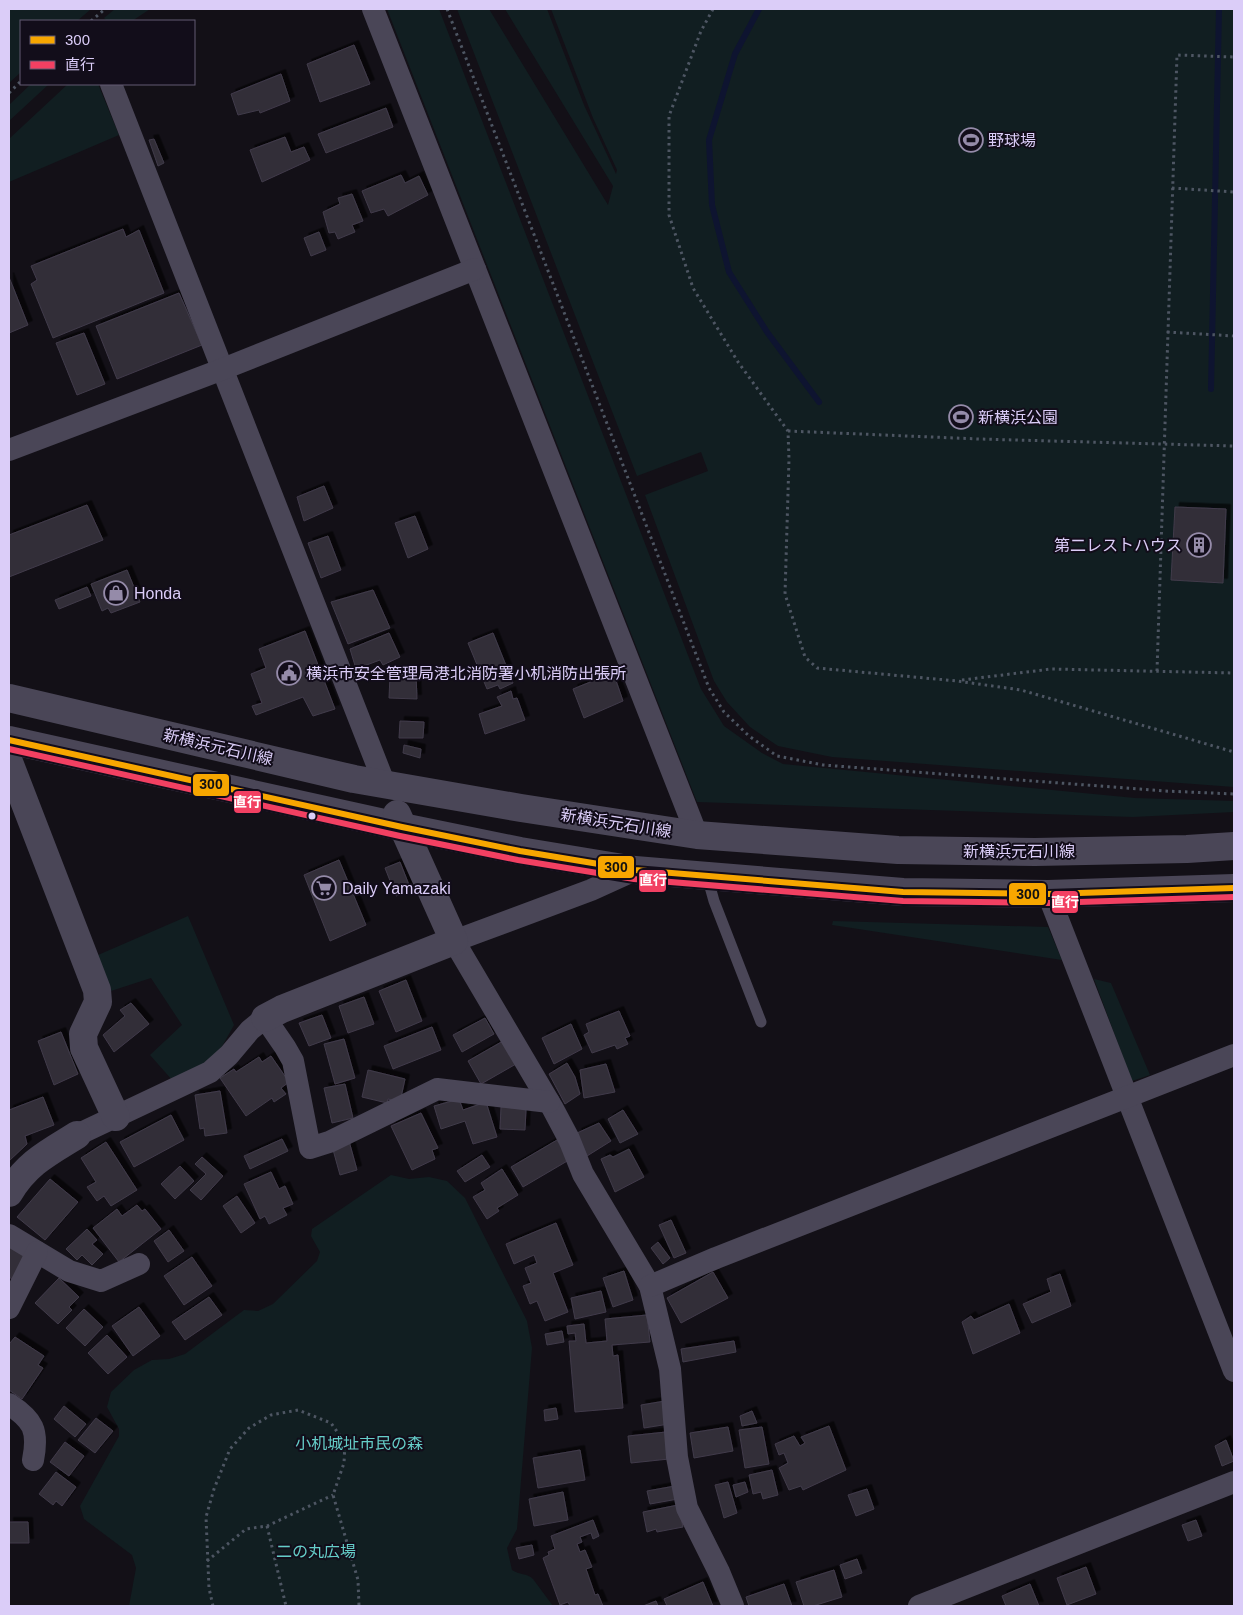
<svg xmlns="http://www.w3.org/2000/svg" width="1243" height="1615" font-family="Arial,'Noto Sans JP',sans-serif">
<style>
.green{fill:#111e21}
.lines{fill:none;stroke-linecap:round;stroke-linejoin:round}
.stream{stroke:#0e1430;stroke-width:6}
.building{fill:#322e39;stroke:#413b4a;filter:url(#shadow)}
.path{stroke:#4e5663;stroke-width:3;stroke-dasharray:2.5 4;stroke-linecap:butt}
.service{stroke:#4a4657;stroke-width:11}
.minor{stroke:#4a4657;stroke-width:22}
.tertiary{stroke:#4a4657;stroke-width:28}
.bus-1-casing{stroke:#120d1a;stroke-width:10}
.bus-2-casing{stroke:#120d1a;stroke-width:10}
.bus-1{stroke:#f7a600;stroke-width:6}
.bus-2{stroke:#f24062;stroke-width:6}
.bus-dot{fill:#dbcdf8;stroke:#120d1a;stroke-width:2}
.labels{text-anchor:middle;dominant-baseline:central;stroke-width:4;stroke-linejoin:round;paint-order:stroke}
.poi-label{font-size:16px;fill:#dbcdf8;stroke:#120d1a;text-anchor:start}
.street-label{font-size:16px;fill:#dbcdf8;stroke:#120d1a}
.park-label{font-size:16px;fill:#65cdc8;stroke:#120d1a}
.line-badge{stroke:#120d1a;stroke-width:2}
.badge-label{font-size:14px;text-anchor:middle;font-weight:bold;fill:#fff}
.pale-badge-label{font-size:14px;text-anchor:middle;font-weight:bold;fill:#111}
</style>
<defs>
<filter id="shadow"><feDropShadow dx="4.5" dy="-4.5" stdDeviation="0" flood-color="#0009"/></filter>
</defs>
<rect width="100%" height="100%" fill="#131017"/>
<g class="green">
<path d="M9,9H91L77,21H21V72L9,83Z"/>
<path d="M115,9H150L132,21H107L104,18Z"/>
<path d="M387,9H439L701,689L724,726L762,753L783,764L1135,798L1234,801V812L1133,817L697,802Z"/>
<path d="M457,9H489L608,205L613,186L505,9H547L584,105L616,174L617,170L593,118L551,9H1234V787L832,757L778,746L750,727L727,702L714,681L645,495L708,471L701,452L637,476Z"/>
<path d="M31,84H49L9,121V105Z"/>
<path d="M68,84H98L119,135L9,182V139Z"/>
<path d="M188,916L234,1025L220,1050L193,1072L173,1081L150,1055L182,1025L151,978L111,991L98,955Z"/>
<path d="M833,921L1048,927L1062,960L832,925Z"/>
<path d="M1094,979L1111,983L1150,1075L1132,1081Z"/>
<path d="M391,1175L409,1179L429,1177L447,1181L465,1198L527,1321L532,1348L517,1529L507,1548L512,1570C519,1575 527,1573 533,1579L553,1606H129L136,1568L132,1555L84,1519L80,1506L119,1436V1429L107,1407L111,1392L134,1370L152,1360L169,1359L185,1354L244,1310L258,1311L273,1304L317,1261L320,1252L311,1236L312,1229Z"/>
</g>
<g class="lines">
<g class="stream">
<path d="M759,9L735,54L709,140L712,205L729,272L767,332L819,402"/>
<path d="M1211,389L1219,9"/>
</g>
</g>
<g class="building">
<path d="M354,45L370,84L320,102L307,64Z"/>
<path d="M281,74L290,101L260,113L259,110L238,115L231,94Z"/>
<path d="M386,108L393,127L326,153L318,134Z"/>
<path d="M285,137L291,152L304,147L310,160L262,182L250,150Z"/>
<path d="M154,139L164,163L158,166L149,140Z"/>
<path d="M401,175L405,183L419,176L428,195L388,216L384,209L371,213L362,191Z"/>
<path d="M352,194L363,221L352,225L355,232L338,239L335,232L329,233L323,212L340,204L338,198Z"/>
<path d="M123,229L126,237L139,230L164,293L53,338L31,284L37,280L31,266Z"/>
<path d="M319,232L326,250L311,256L304,238Z"/>
<path d="M9,277L28,325L9,333Z"/>
<path d="M179,293L202,345L117,379L96,326Z"/>
<path d="M84,333L105,384L77,395L56,343Z"/>
<path d="M324,486L333,508L304,521L297,497Z"/>
<path d="M87,505L103,540L9,577V535Z"/>
<path d="M1175,507L1226,509L1223,583L1171,580Z"/>
<path d="M415,516L428,549L408,558L395,523Z"/>
<path d="M328,536L341,570L321,578L308,543Z"/>
<path d="M127,570L140,602L111,613L108,608L102,611L91,584Z"/>
<path d="M87,587L91,596L59,609L55,600Z"/>
<path d="M373,590L390,628L348,644L331,602Z"/>
<path d="M305,631L335,709L313,716L303,697L256,715L252,706L262,703L251,674L266,668L259,649Z"/>
<path d="M389,633L400,657L383,665L380,660L356,669L350,649Z"/>
<path d="M493,633L513,683L500,689L498,685L487,689L468,643Z"/>
<path d="M612,669L623,701L584,718L573,689L605,676L604,673Z"/>
<path d="M416,674L417,699L389,698L390,675Z"/>
<path d="M511,691L513,699L517,698L525,720L485,734L479,714L502,706L497,697Z"/>
<path d="M400,721L424,722L423,738H399Z"/>
<path d="M404,745L421,749L420,758L403,753Z"/>
<path d="M339,860L366,925L330,941L304,875Z"/>
<path d="M400,862L411,890L396,896L385,868Z"/>
<path d="M406,980L422,1021L396,1032L379,991Z"/>
<path d="M364,997L374,1024L348,1033L339,1006Z"/>
<path d="M131,1003L149,1024L114,1052L103,1035L125,1016L120,1010Z"/>
<path d="M619,1011L630,1036L625,1038L628,1044L617,1049L615,1045L592,1053L584,1035L589,1032L586,1024Z"/>
<path d="M322,1015L331,1038L309,1046L299,1023Z"/>
<path d="M485,1018L494,1034L462,1052L453,1035Z"/>
<path d="M571,1024L582,1049L554,1064L542,1038Z"/>
<path d="M432,1027L441,1050L393,1069L384,1046Z"/>
<path d="M61,1032L78,1074L54,1085L38,1041Z"/>
<path d="M344,1039L355,1078L335,1084L324,1044Z"/>
<path d="M503,1041L516,1064L481,1084L468,1061Z"/>
<path d="M271,1056L289,1082L281,1088L286,1094L274,1102L272,1098L246,1116L220,1078L234,1069L236,1072L259,1057L262,1062Z"/>
<path d="M567,1063L575,1077L580,1094L565,1104L549,1074Z"/>
<path d="M606,1064L615,1092L584,1098L580,1070Z"/>
<path d="M368,1070L405,1079L400,1102L388,1099L387,1103L362,1097Z"/>
<path d="M345,1084L353,1118L332,1123L324,1088Z"/>
<path d="M220,1091L227,1133L205,1136L204,1128L200,1129L195,1095Z"/>
<path d="M43,1097L54,1125L25,1136L27,1144L9,1161V1110Z"/>
<path d="M459,1099L463,1110L486,1102L497,1137L473,1144L465,1121L441,1129L434,1106Z"/>
<path d="M501,1107L526,1109L525,1130L500,1129Z"/>
<path d="M623,1110L638,1134L620,1143L608,1119Z"/>
<path d="M421,1113L438,1148L432,1150L435,1159L412,1170L391,1126Z"/>
<path d="M171,1115L184,1140L134,1167L120,1142Z"/>
<path d="M599,1123L611,1141L587,1156L577,1133Z"/>
<path d="M282,1139L288,1151L250,1169L244,1156Z"/>
<path d="M557,1140L569,1160L523,1187L511,1167Z"/>
<path d="M349,1141L357,1170L340,1175L332,1146Z"/>
<path d="M106,1142L137,1190L111,1206L104,1196L97,1201L87,1187L96,1182L81,1158Z"/>
<path d="M629,1149L644,1177L615,1192L601,1159L610,1155L613,1157Z"/>
<path d="M482,1155L490,1167L465,1182L457,1171Z"/>
<path d="M202,1157L223,1176L201,1200L190,1190L206,1174L195,1164Z"/>
<path d="M180,1166L194,1181L175,1199L161,1184Z"/>
<path d="M502,1169L518,1195L497,1208L499,1211L487,1219L473,1197L485,1190L481,1183Z"/>
<path d="M271,1172L279,1189L285,1186L293,1204L283,1208L287,1215L269,1224L265,1216L260,1219L244,1184Z"/>
<path d="M50,1179L78,1202L45,1240L17,1217Z"/>
<path d="M237,1196L255,1223L241,1233L223,1206Z"/>
<path d="M137,1205L142,1211L145,1209L161,1229L119,1262L93,1228L117,1209L122,1216Z"/>
<path d="M671,1220L686,1253L674,1258L659,1225Z"/>
<path d="M556,1223L573,1265L553,1273L568,1312L545,1321L537,1301L530,1304L523,1286L531,1283L525,1268L537,1263L534,1255L514,1264L506,1244Z"/>
<path d="M87,1229L97,1240L92,1244L103,1254L92,1265L82,1255L77,1260L66,1249Z"/>
<path d="M169,1230L184,1251L168,1262L154,1241Z"/>
<path d="M658,1242L670,1258L663,1264L651,1248Z"/>
<path d="M9,1244L26,1255L12,1279L9,1277Z"/>
<path d="M192,1257L212,1286L184,1305L164,1276Z"/>
<path d="M624,1271L633,1300L613,1307L603,1278Z"/>
<path d="M713,1272L728,1298L681,1323L667,1298Z"/>
<path d="M1060,1274L1071,1306L1032,1323L1023,1304L1051,1292L1047,1279Z"/>
<path d="M59,1278L79,1297L69,1307L72,1310L58,1324L35,1303Z"/>
<path d="M601,1291L606,1312L575,1319L571,1298Z"/>
<path d="M209,1297L222,1315L185,1340L172,1322Z"/>
<path d="M1009,1304L1020,1333L973,1354L962,1322L971,1316L974,1320Z"/>
<path d="M139,1307L160,1336L133,1356L112,1326Z"/>
<path d="M84,1309L103,1327L85,1346L66,1328Z"/>
<path d="M647,1315L650,1342L612,1345L613,1356L618,1355L623,1408L575,1412L569,1341H576L575,1333L568,1334L567,1326L584,1324L586,1343L607,1341L605,1319Z"/>
<path d="M562,1331L564,1342L547,1345L545,1334Z"/>
<path d="M107,1335L127,1357L108,1374L88,1353Z"/>
<path d="M15,1337L44,1356L38,1365L43,1368L22,1399L9,1390V1342L10,1343Z"/>
<path d="M734,1341L736,1352L683,1362L681,1349Z"/>
<path d="M665,1401L669,1424L644,1428L641,1405Z"/>
<path d="M64,1406L86,1424L75,1437L54,1419Z"/>
<path d="M556,1408L558,1419L545,1421L544,1410Z"/>
<path d="M752,1411L757,1423L742,1426L740,1416Z"/>
<path d="M96,1418L113,1431L95,1453L78,1440Z"/>
<path d="M829,1426L846,1470L803,1490L801,1486L789,1490L779,1468L788,1463L784,1453L779,1455L775,1444L794,1436L800,1446L805,1443L801,1437Z"/>
<path d="M728,1427L733,1451L694,1458L690,1433Z"/>
<path d="M762,1427L769,1464L745,1468L739,1430Z"/>
<path d="M666,1432L669,1459L631,1463L628,1436Z"/>
<path d="M1226,1440L1234,1461L1222,1466L1215,1446Z"/>
<path d="M65,1442L84,1456L69,1476L50,1462Z"/>
<path d="M580,1450L585,1480L538,1488L533,1458Z"/>
<path d="M772,1470L778,1495L763,1499L761,1492L753,1494L749,1475Z"/>
<path d="M56,1472L76,1487L62,1506L56,1501L53,1505L39,1494Z"/>
<path d="M728,1482L737,1513L724,1518L715,1485Z"/>
<path d="M745,1482L748,1492L736,1497L733,1485Z"/>
<path d="M675,1486L678,1499L650,1504L647,1491Z"/>
<path d="M867,1489L874,1509L856,1516L848,1495Z"/>
<path d="M563,1492L568,1520L534,1526L529,1499Z"/>
<path d="M678,1505L683,1527L657,1532L656,1529L647,1532L643,1512Z"/>
<path d="M593,1520L599,1536L593,1539L591,1533L580,1537L582,1542L577,1544L580,1552L585,1550L592,1567L586,1569L595,1595L598,1594L603,1606H570L568,1602L560,1605L543,1558L549,1555L548,1552L555,1549L551,1536Z"/>
<path d="M1196,1520L1202,1536L1188,1541L1182,1525Z"/>
<path d="M9,1522H28L29,1543H9Z"/>
<path d="M532,1545L534,1555L519,1559L516,1548Z"/>
<path d="M857,1559L862,1573L845,1579L840,1565Z"/>
<path d="M1086,1567L1096,1594L1067,1605L1057,1578Z"/>
<path d="M834,1570L842,1597L813,1606H804L796,1582Z"/>
<path d="M703,1582L713,1606H667L664,1599Z"/>
<path d="M784,1584L792,1606H749L746,1597Z"/>
<path d="M1030,1584L1039,1606H1006L1002,1596Z"/>
<path d="M656,1601L658,1606H643Z"/>
</g>
<g class="lines">
<g class="path">
<path d="M447,9L709,688L724,712L749,736L777,756L823,765L1165,791L1234,794"/>
<path d="M713,9L701,31L669,116V215L693,288L738,362L788,431L789,459L785,594L805,657L817,668L957,681L1021,690L1234,752"/>
<path d="M91,21L105,9"/>
<path d="M9,93L21,81"/>
<path d="M1172,188L1234,192"/>
<path d="M1167,332L1234,336"/>
<path d="M788,431L979,439L1234,446"/>
<path d="M1157,671L1177,55L1234,57"/>
<path d="M962,680L1051,669L1234,673"/>
<path d="M267,1526L286,1606"/>
<path d="M207,1561L246,1529L267,1526L333,1495"/>
<path d="M213,1606L209,1588L206,1517L214,1489L230,1449L249,1428L271,1415L298,1410L331,1423L345,1443L344,1463L333,1495L358,1580L359,1606"/>
</g>
<path class="service" d="M707,876L714,901L761,1022"/>
<g class="minor">
<path d="M373,9L697,835"/>
<path d="M111,84L385,785"/>
<path d="M9,450L223,369L475,269"/>
<path d="M635,870L591,890L454,941L552,1107L569,1139L583,1174L650,1286L670,1369L677,1457L687,1508L719,1572L733,1606"/>
<path d="M1048,894L1234,1371"/>
<path d="M77,1135L210,1072L229,1055L250,1030L265,1018L285,1047L293,1061L310,1148L329,1142L437,1089L549,1102"/>
<path d="M9,1235L69,1271L101,1281L139,1264"/>
<path d="M650,1286L716,1258L1234,1055"/>
<path d="M9,1308L37,1252"/>
<path d="M9,1404C33,1420 39,1430 33,1460"/>
<path d="M919,1606L1234,1482"/>
</g>
<g class="tertiary">
<path d="M9,698L354,779L521,808L697,835L898,850L1035,852L1187,849L1234,846"/>
<path d="M9,740L402,827L520,851L635,870L903,892L1048,894L1234,888"/>
<path d="M9,762L97,990L98,1002L83,1034L84,1048L116,1117"/>
<path d="M265,1018L282,1009L454,941L397,814"/>
<path d="M9,1193C27,1163 48,1153 77,1135"/>
</g>
<g class="bus-1-casing">
<path id="bus-1" d="M9,740L402,827L520,851L635,870L903,892L1048,894L1234,888"/>
</g>
<g class="bus-2-casing">
<path id="bus-2" d="M9,749L400,836L518,860L634,879L903,901L1048,903L1234,897"/>
</g>
<use href="#bus-1" class="bus-1"/>
<use href="#bus-2" class="bus-2"/>
</g>
<defs>
<g id="stadium-ring" transform="scale(1.25)"><circle r="9.5" fill="#120d1a" stroke="#958ba9" stroke-width="1.5"/><path d="M0-5a6.5 5 0 1 0 0 10a6.5 5 0 1 0 0-10ZM-3.5-1.8h7v3.6h-7Z" fill="#958ba9"/></g>
<g id="building-ring" transform="scale(1.25)"><circle r="9.5" fill="#120d1a" stroke="#958ba9" stroke-width="1.5"/><path d="M-4-6H4V6H1V3H-1V6H-4ZM-2.5-4.3h1.7v1.8h-1.7ZM.8-4.3h1.7v1.8H.8ZM-2.5-1h1.7V.8h-1.7ZM.8-1h1.7V.8H.8Z" fill="#958ba9"/></g>
<g id="shop-ring" transform="scale(1.25)"><circle r="9.5" fill="#120d1a" stroke="#958ba9" stroke-width="1.5"/><path d="M-5-2.5h2.3a2.7 3.5 0 0 1 5.4 0H5L5.5 6h-11ZM-1.5-2.5h3a1.5 2.3 0 0 0-3 0Z" fill="#958ba9"/></g>
<g id="civic-ring" transform="scale(1.25)"><circle r="9.5" fill="#120d1a" stroke="#958ba9" stroke-width="1.5"/><path d="M-.6-6.5H3V-4.5H.6V-3L4-1V1h2V6H-6V1h2V-1L-.6-3ZM-1.2 2.5V6h2.4V2.5Z" fill="#958ba9"/></g>
<g id="supermarket-ring" transform="scale(1.25)"><circle r="9.5" fill="#120d1a" stroke="#958ba9" stroke-width="1.5"/><path d="M-6-5.5h2.5l.6 2H6L4.5 2H-2.5L-4.4-4H-6ZM-1.5 3.2a1.3 1.3 0 1 0 .1 0ZM3 3.2a1.3 1.3 0 1 0 .1 0Z" fill="#958ba9"/></g>
</defs>
<g fill-rule="evenodd">
<use href="#stadium-ring" x="971" y="140"/>
<use href="#stadium-ring" x="961" y="417"/>
<use href="#building-ring" x="1199" y="545"/>
<use href="#shop-ring" x="116" y="593"/>
<use href="#civic-ring" x="289" y="673"/>
<use href="#supermarket-ring" x="324" y="888"/>
</g>
<circle class="bus-dot" cx="312" cy="816" r="4.5"/>
<g class="labels">
<g class="poi-label">
<text x="988" y="140">野球場</text>
<text x="978" y="417">新横浜公園</text>
<text x="1182" y="545" text-anchor="end">第二レストハウス</text>
<text x="134" y="593">Honda</text>
<text x="306" y="673">横浜市安全管理局港北消防署小机消防出張所</text>
<text x="342" y="888">Daily Yamazaki</text>
</g>
<g class="street-label">
<text transform="translate(218 747) rotate(13)">新横浜元石川線</text>
<text transform="translate(616 823) rotate(9)">新横浜元石川線</text>
<text x="1019" y="851">新横浜元石川線</text>
</g>
<g class="park-label">
<text x="359" y="1443">小机城址市民の森</text>
<text x="316" y="1551">二の丸広場</text>
</g>
</g>
<g class="line-badge">
<rect x="192" y="773" width="38" height="24" rx="5" fill="#f7a600"/>
<rect x="233" y="790" width="29" height="24" rx="5" fill="#f24062"/>
<rect x="597" y="855" width="38" height="24" rx="5" fill="#f7a600"/>
<rect x="638" y="869" width="29" height="24" rx="5" fill="#f24062"/>
<rect x="1008" y="882" width="39" height="24" rx="5" fill="#f7a600"/>
<rect x="1051" y="890" width="28" height="24" rx="5" fill="#f24062"/>
</g>
<g class="badge-label">
<text x="247" y="807">直行</text>
<text x="653" y="885">直行</text>
<text x="1065" y="907">直行</text>
</g>
<g class="pale-badge-label">
<text x="211" y="789">300</text>
<text x="616" y="872">300</text>
<text x="1028" y="899">300</text>
</g>
<rect width="1243" height="1615" fill="none" stroke="#dbcdf8" stroke-width="20"/>
<rect x="20" y="20" width="175" height="65" fill="#120d1a" stroke="#625a73"/>
<rect x="30" y="36" width="25" height="8" fill="#f7a600" stroke="#625a73"/>
<text x="65" y="45" font-size="15" fill="#dbcdf8">300</text>
<rect x="30" y="61" width="25" height="8" fill="#f24062" stroke="#625a73"/>
<text x="65" y="70" font-size="15" fill="#dbcdf8">直行</text>
</svg>
